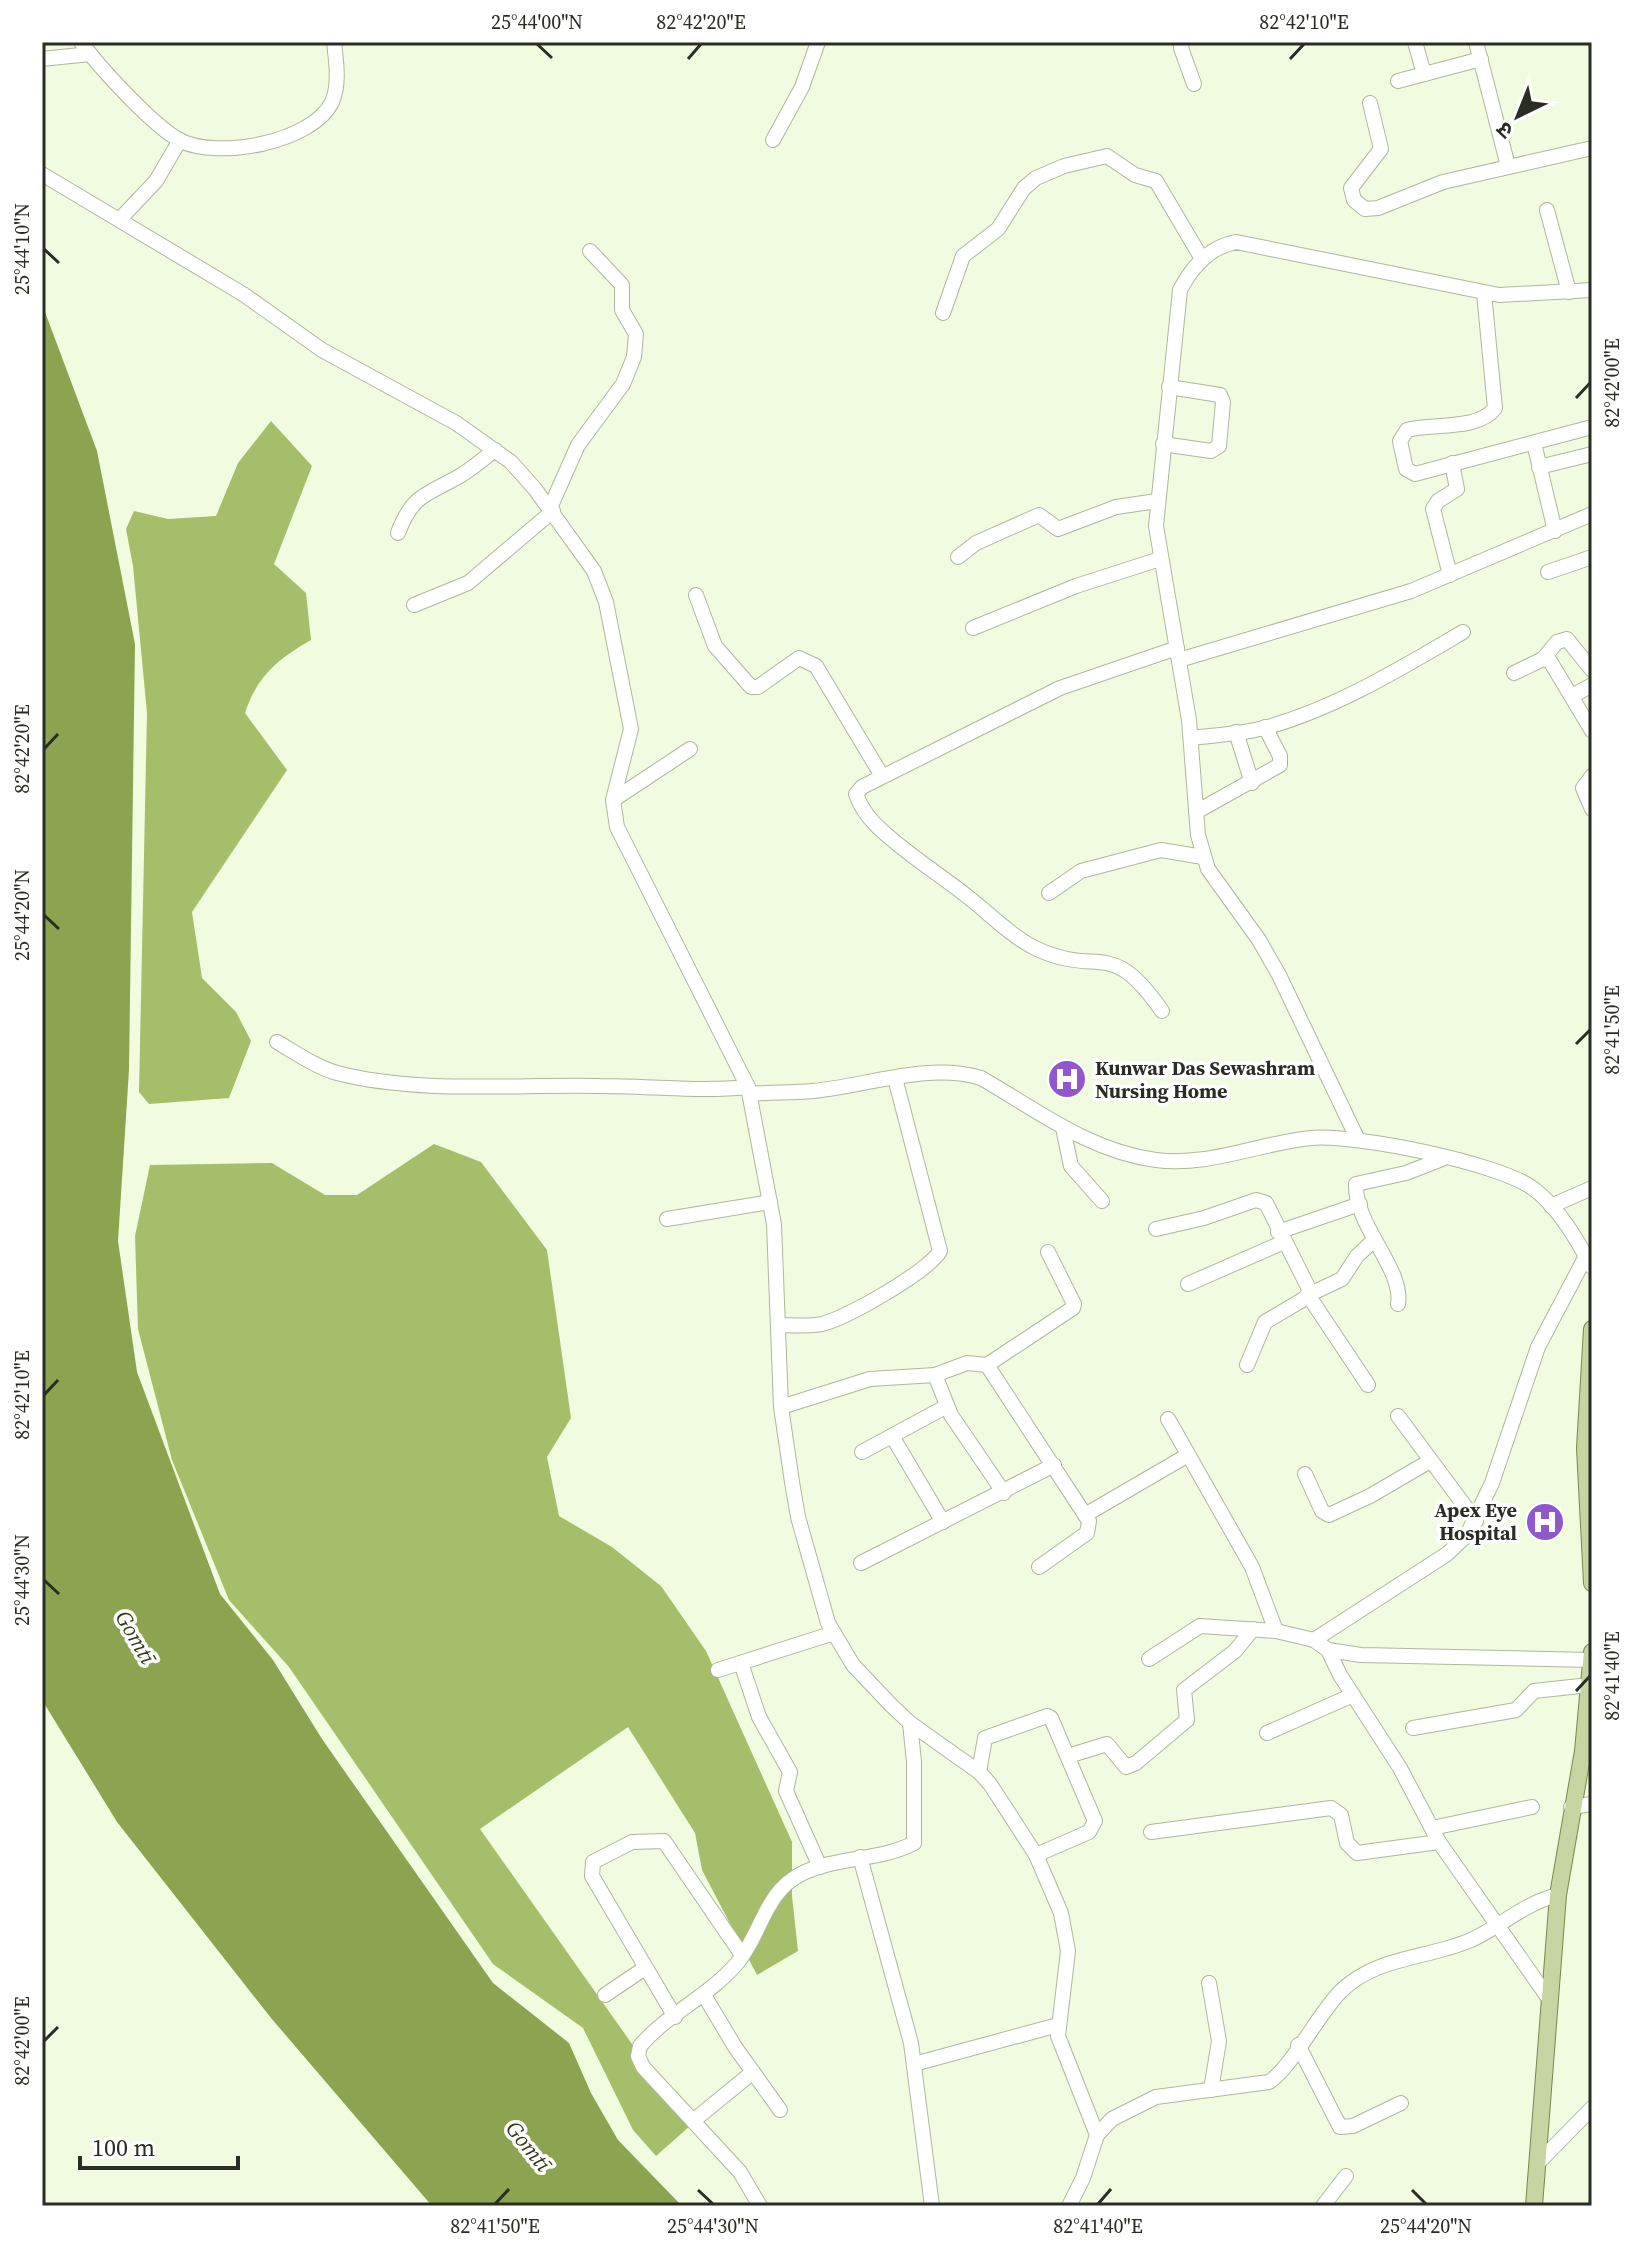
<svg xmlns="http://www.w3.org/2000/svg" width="1634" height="2248" font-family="'Source Serif 4','Noto Sans Devanagari',serif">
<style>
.forest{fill:#a5be69}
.water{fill:#8ca450}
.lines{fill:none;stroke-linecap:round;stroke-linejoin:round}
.minor-casing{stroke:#aeb79d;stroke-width:16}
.major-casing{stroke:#77884f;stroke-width:18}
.minor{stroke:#fff;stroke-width:14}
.major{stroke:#c7d5a3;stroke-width:16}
.ticks{fill:none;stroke:#2a2d23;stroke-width:3}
.labels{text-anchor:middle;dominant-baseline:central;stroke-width:7;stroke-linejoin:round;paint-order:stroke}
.poi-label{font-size:20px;font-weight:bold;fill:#2a2d23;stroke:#fff;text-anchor:start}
.water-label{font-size:22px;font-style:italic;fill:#313b17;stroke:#fff}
.neatline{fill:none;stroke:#2a2d23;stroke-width:3}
.ticks-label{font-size:20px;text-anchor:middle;fill:#2a2d23}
</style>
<rect width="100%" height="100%" fill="#f1fbdf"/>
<g class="forest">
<path d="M271,421L312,466L274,564L306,593L311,640C278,659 257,676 245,713L287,770L192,912L202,978L236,1012L251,1041L229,1098L149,1104L139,1092L147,713L133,566L126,529L134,511L168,519L216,516L238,463Z"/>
<path d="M434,1144L481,1162L547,1250L571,1418L547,1457L559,1516L612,1547L661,1586L706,1651L792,1842V1896L798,1951L757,1975L702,1870L695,1833L628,1727L480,1829L690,2126L656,2156L633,2130L583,2028L493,1964L289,1667L229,1600L172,1460L138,1329L135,1236L150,1165L272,1163L325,1195H357Z"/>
</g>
<path class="water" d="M42,304L97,451L135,644L129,1070L118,1241L137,1372L220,1594L273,1660L322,1739L493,1983L569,2043L591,2093L618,2140L682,2206H432L271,2018L117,1822L42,1700Z"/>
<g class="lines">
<g class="minor-casing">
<g id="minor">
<path d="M81,42C99,67 154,127 181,141C218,159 312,143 332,102C340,84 336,61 334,42"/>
<path d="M1182,42L1181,48L1194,84"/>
<path d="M1415,42L1424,74"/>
<path d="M1476,42L1508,166"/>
<path d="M42,59L90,54"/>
<path d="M1398,81L1481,59"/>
<path d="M1370,103L1381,149L1351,188L1354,200L1365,209L1378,208L1443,182L1592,148"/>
<path d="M773,140L802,87L818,42"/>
<path d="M42,174L243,294L322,350L456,423L511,462L535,489L594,571L606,602L631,729L613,800L617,827L748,1087L774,1224L781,1407L792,1482L798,1517L828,1623L853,1665L891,1705L910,1723L979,1772L990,1784L1036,1855L1061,1913L1068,1951L1058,2036L1097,2135L1083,2178L1069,2206"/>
<path d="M1547,210L1569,292"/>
<path d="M120,219L156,181L180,140"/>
<path d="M1484,293L1495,408C1478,431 1432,423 1407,430L1400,441L1406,469L1415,474L1592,427"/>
<path d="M943,313L963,256L998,229L1024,188L1036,178L1064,166L1107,156L1135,175L1156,181L1202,259"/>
<path d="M1534,443L1555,531"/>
<path d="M1163,444L1211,451L1219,446L1223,402L1220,395L1169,387"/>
<path d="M1539,467L1592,454"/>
<path d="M550,508L578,445L623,384L634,357L636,334L622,310V285L590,251"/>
<path d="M398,533C412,495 426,495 458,477C471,470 483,459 495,450"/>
<path d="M958,557L976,543L1039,515L1058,529L1116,507L1157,501"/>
<path d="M1548,572L1592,557"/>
<path d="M1450,575L1433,509L1438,501L1457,489L1452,463"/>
<path d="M696,595L715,646L751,687H758L799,658L816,666L882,776"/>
<path d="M414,605L468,583L553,511"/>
<path d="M973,628L1076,586L1160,559"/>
<path d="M1543,659L1557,642L1567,639L1592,670"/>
<path d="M1179,660L1411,591L1592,514"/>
<path d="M1514,673L1543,659L1550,661L1592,731"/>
<path d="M1572,696L1592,685"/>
<path d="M1236,732L1252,783"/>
<path d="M1191,738C1215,735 1240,734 1264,728C1334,709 1400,669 1463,632"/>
<path d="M1592,776L1583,788L1592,809"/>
<path d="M613,800L690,749"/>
<path d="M1196,812L1280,765V756L1265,727"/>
<path d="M1049,893L1081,871L1161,850L1203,857"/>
<path d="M1162,1011C1110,936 1101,978 1037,949C1012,937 990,914 968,897C938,873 903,852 876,825C867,816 860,806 856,794L862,787L1060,688L1177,648"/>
<path d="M277,1042C296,1053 316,1067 337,1073C418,1094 517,1084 600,1086C650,1086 699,1092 748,1087"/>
<path d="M750,1094C770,1092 792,1093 813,1091C867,1086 928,1062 981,1078C1037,1110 1089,1151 1156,1160C1208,1167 1260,1143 1311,1138C1355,1134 1500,1163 1534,1189C1559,1208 1577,1240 1592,1267"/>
<path d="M1063,1128L1071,1166L1102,1201"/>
<path d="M1358,1140L1279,975L1259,940L1208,869L1198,835L1189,720L1156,526L1180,290C1192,267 1209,247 1236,242L1499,295L1592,290"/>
<path d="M1551,1206L1592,1188"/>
<path d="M667,1219L770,1202"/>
<path d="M1156,1229L1204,1218L1256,1200L1266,1203L1310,1291L1304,1299L1265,1322L1247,1365"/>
<path d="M1278,1232L1360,1204"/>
<path d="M1188,1284L1284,1242"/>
<path d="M1398,1304C1404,1269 1354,1225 1356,1184L1406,1173L1442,1159"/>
<path d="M778,1325C792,1325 808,1327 822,1324C847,1318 929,1271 940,1251L895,1078"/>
<path d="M987,1365L1073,1308L1074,1304L1048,1252"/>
<path d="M935,1375L951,1415L1004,1493"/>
<path d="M1368,1385L1308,1295L1342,1279L1357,1256L1373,1241"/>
<path d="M781,1407L870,1379L935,1375L967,1363L987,1365L1089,1521L1087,1533L1039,1567"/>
<path d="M1398,1416L1476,1521"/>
<path d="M1168,1419L1252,1567L1276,1631"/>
<path d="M892,1436L943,1522"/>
<path d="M862,1452L947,1406"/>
<path d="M1305,1474L1322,1511L1329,1515L1370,1496L1430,1461"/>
<path d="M1085,1515L1188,1455"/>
<path d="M861,1563L1054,1465"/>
<path d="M1314,1640L1447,1554L1467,1535L1492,1483L1538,1347L1586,1256"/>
<path d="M1328,1650L1340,1675L1400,1768L1439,1842L1549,1999"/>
<path d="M1149,1659L1200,1626L1276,1631L1314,1640L1328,1650L1361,1655L1591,1660"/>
<path d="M741,1663L759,1717L790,1772L786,1791L820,1867"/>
<path d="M718,1670L834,1633"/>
<path d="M1413,1728L1516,1710L1534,1691L1589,1685"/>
<path d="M1267,1733L1353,1695"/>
<path d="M1068,1756L1107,1744L1126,1767L1136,1763L1187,1720L1184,1690L1235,1651L1253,1629"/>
<path d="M979,1772L985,1738L1047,1716L1051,1718L1095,1821L1089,1832L1036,1855"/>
<path d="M1571,1807L1592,1804"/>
<path d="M1432,1828L1532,1807"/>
<path d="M1151,1832L1331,1808L1341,1815L1347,1843L1357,1853L1439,1842"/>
<path d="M860,1857L911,2043L932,2206"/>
<path d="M1209,1983L1219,2041L1211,2090"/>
<path d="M605,1995L645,1968"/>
<path d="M704,1995L735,2047L780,2110"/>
<path d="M675,2017L592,1876L593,1862L632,1842L664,1841L742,1955"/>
<path d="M1298,2045L1340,2127L1353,2126L1401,2103"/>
<path d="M914,2064L1058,2025"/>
<path d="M693,2121L753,2072"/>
<path d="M1097,2135L1112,2119L1156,2097L1269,2082C1292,2067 1318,2014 1341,1991C1377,1956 1427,1959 1471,1940C1502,1926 1524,1903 1558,1895"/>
<path d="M1539,2162L1592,2108"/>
<path d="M760,2206L740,2172L643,2067L638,2056L640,2046C668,2013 710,1996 738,1962C762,1932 765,1892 801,1874C837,1856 880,1861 914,1843V1762L910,1723"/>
<path d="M1323,2206L1346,2176"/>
</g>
</g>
<g class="major-casing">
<g id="major">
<path d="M1592,1329L1585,1448L1592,1583"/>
<path d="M1534,2206L1558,1895L1583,1751L1592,1652"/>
</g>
</g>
<use href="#minor" class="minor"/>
<use href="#major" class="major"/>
</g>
<path class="ticks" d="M537,44L552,58M688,59L701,44M1290,59L1304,44M44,249L59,263M1576,398L1590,383M44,749L58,734M44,915L59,929M1576,1044L1590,1030M44,1395L58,1380M44,1580L59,1594M1576,1691L1590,1676M44,2041L58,2027M698,2190L713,2204M1412,2190L1426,2204M495,2204L509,2189M1098,2204L1111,2189"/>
<defs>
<g id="hospital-disc" transform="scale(2)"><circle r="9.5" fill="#8f58cf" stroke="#fff"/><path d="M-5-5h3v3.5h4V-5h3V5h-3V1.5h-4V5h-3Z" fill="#fff"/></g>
</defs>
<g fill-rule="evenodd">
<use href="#hospital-disc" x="1067" y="1079"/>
<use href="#hospital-disc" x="1545" y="1522"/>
</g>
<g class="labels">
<g class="poi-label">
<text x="1095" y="1068">Kunwar Das Sewashram<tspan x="1095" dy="23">Nursing Home</tspan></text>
<text x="1517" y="1510" text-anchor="end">Apex Eye<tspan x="1517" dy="23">Hospital</tspan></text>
</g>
<g class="water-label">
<text transform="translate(136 1637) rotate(60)">Gomtī</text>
<text transform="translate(529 2146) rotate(51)">Gomtī</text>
</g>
</g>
<rect width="1634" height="2248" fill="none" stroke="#ffffff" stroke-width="88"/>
<g transform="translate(1518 116) rotate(223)" stroke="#ffffff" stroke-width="6" paint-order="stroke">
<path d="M0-6L14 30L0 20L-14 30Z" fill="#2a2d23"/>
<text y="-12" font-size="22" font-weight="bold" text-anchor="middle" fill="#2a2d23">उ</text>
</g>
<path d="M80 2156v12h158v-12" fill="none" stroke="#2a2d23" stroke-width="4"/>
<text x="92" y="2156" font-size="24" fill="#2a2d23" stroke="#ffffff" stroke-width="6" paint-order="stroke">100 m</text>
<rect x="44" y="44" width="1546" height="2160" class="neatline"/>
<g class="ticks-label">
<text x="537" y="29">25°44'00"N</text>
<text x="701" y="29">82°42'20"E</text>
<text x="1304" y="29">82°42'10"E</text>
<text transform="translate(22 249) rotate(-90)" y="7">25°44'10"N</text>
<text transform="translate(1612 383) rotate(-90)" y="7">82°42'00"E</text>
<text transform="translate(22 749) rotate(-90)" y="7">82°42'20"E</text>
<text transform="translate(22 915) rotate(-90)" y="7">25°44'20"N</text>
<text transform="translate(1612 1030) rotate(-90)" y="7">82°41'50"E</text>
<text transform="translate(22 1395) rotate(-90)" y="7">82°42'10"E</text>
<text transform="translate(22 1580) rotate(-90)" y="7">25°44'30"N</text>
<text transform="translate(1612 1676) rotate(-90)" y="7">82°41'40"E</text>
<text transform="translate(22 2041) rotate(-90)" y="7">82°42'00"E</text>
<text x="495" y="2233">82°41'50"E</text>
<text x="713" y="2233">25°44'30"N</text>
<text x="1098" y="2233">82°41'40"E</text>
<text x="1426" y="2233">25°44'20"N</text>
</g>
</svg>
